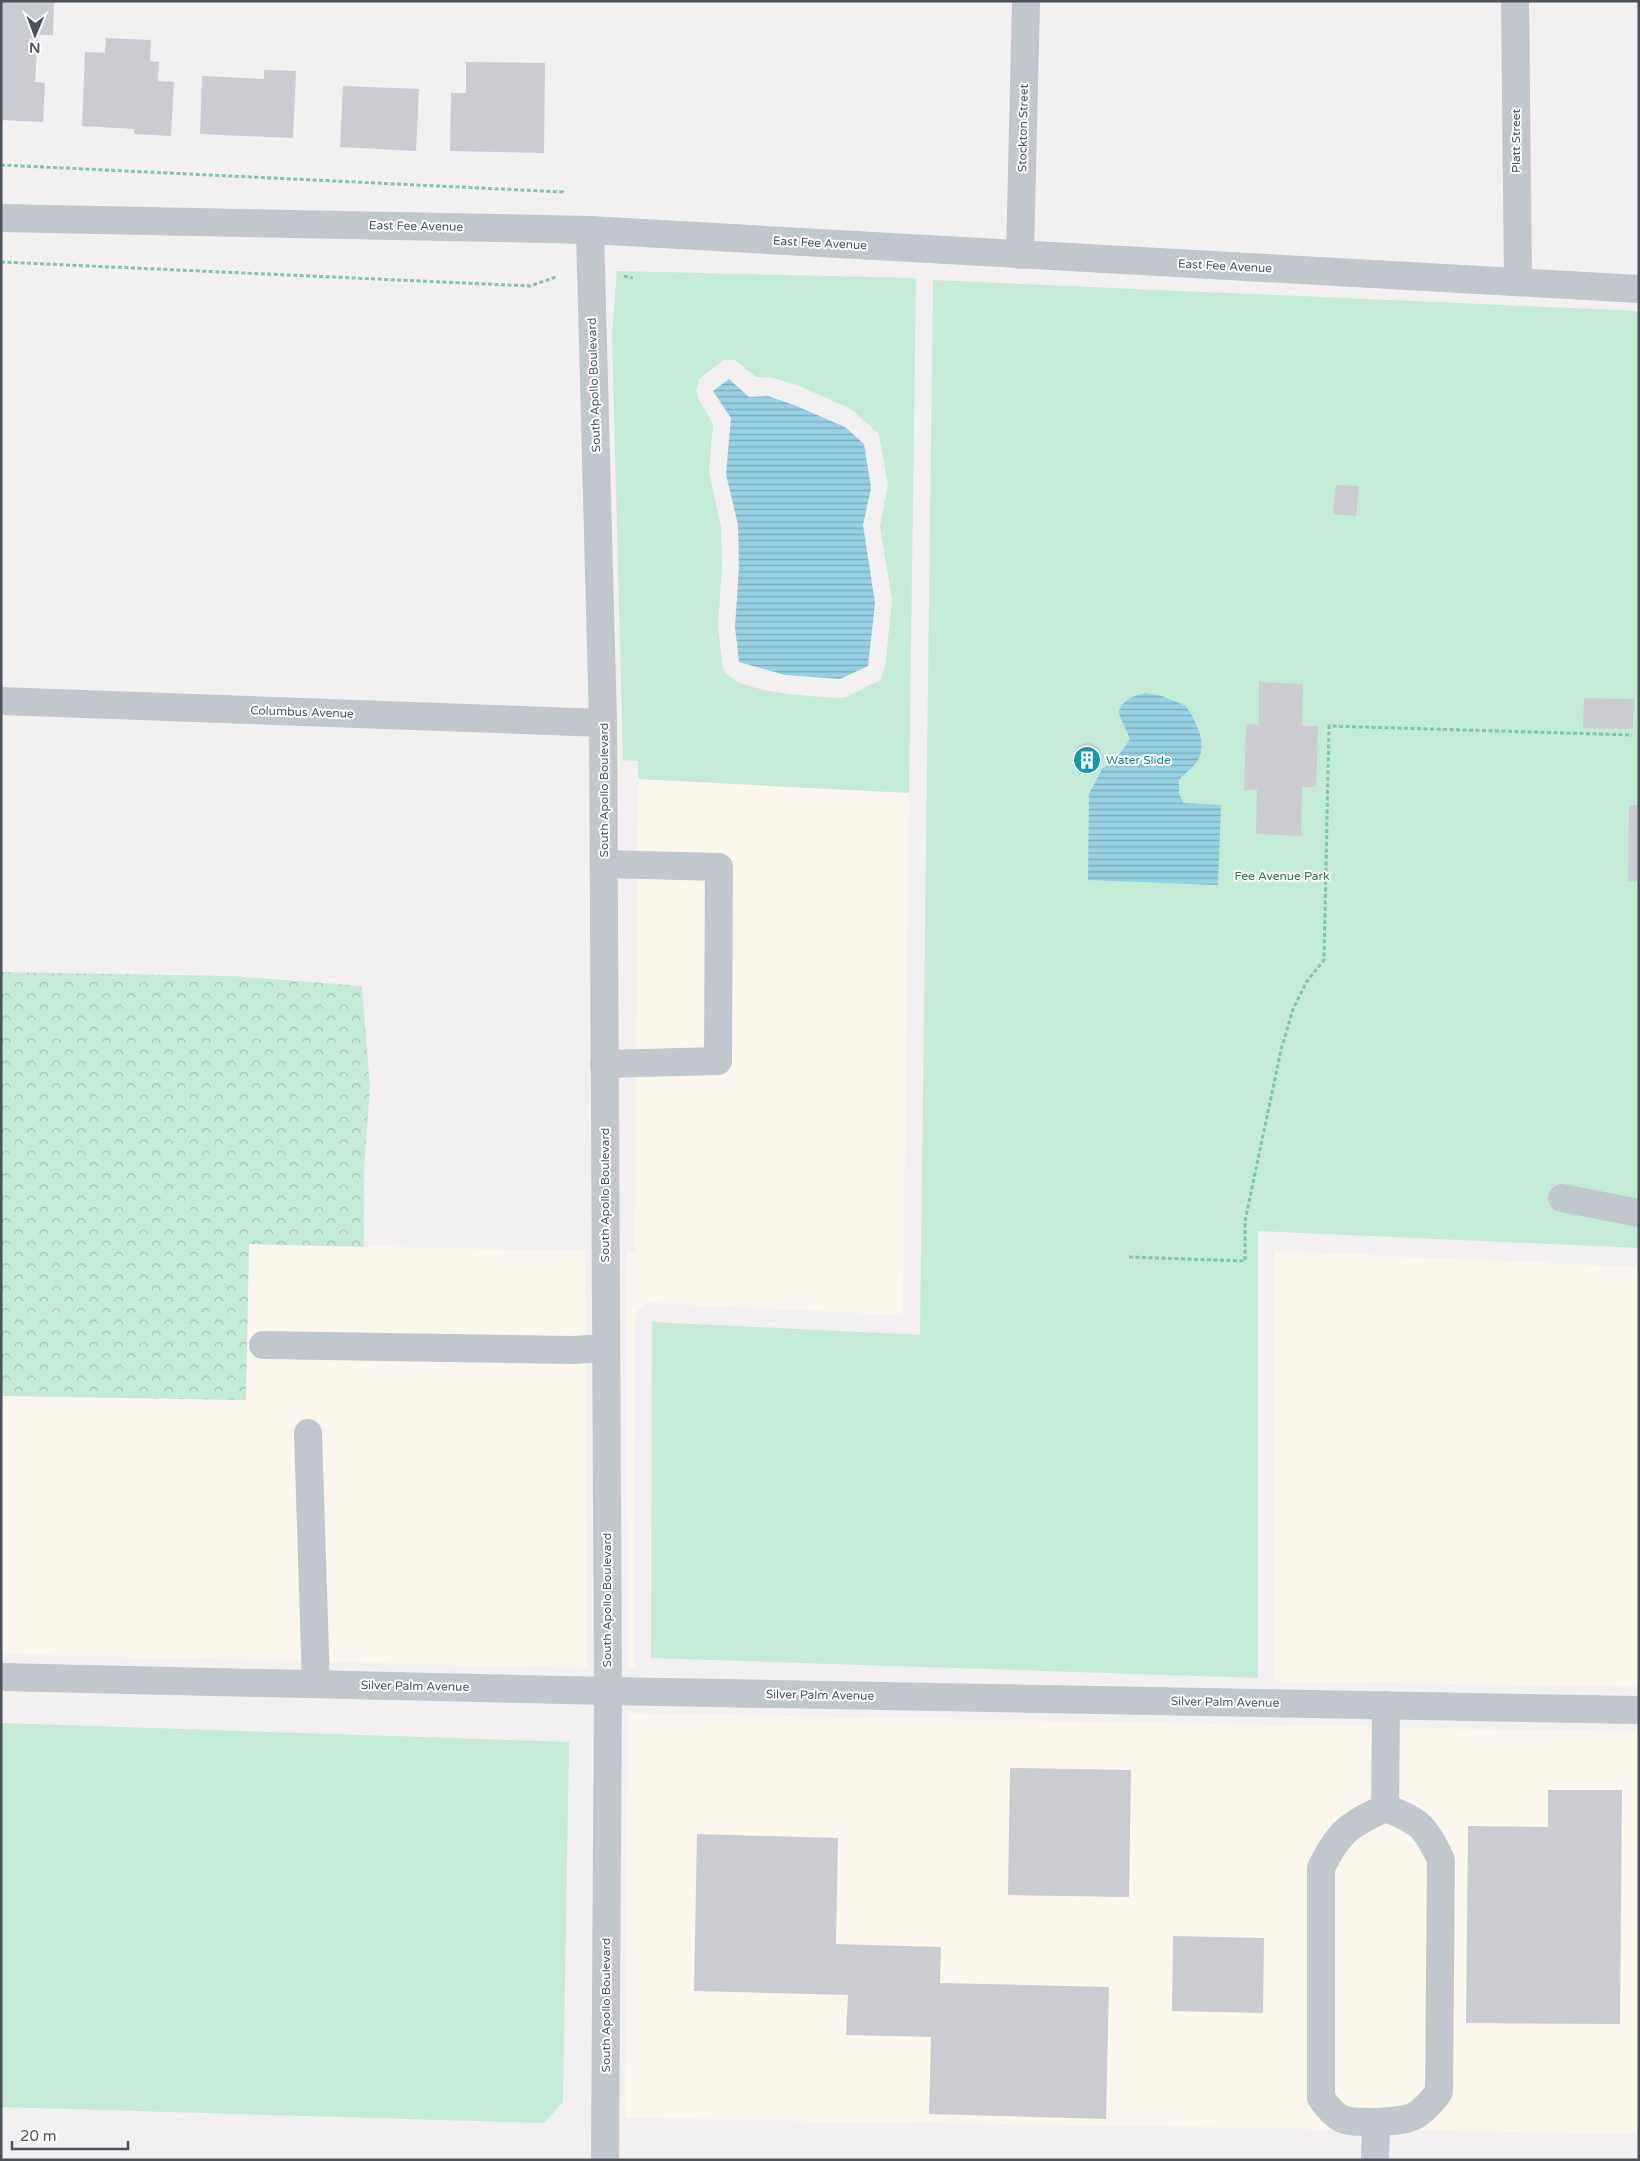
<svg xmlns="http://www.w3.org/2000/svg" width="1640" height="2161" font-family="'Varela Round',sans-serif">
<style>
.commercial{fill:#fbf7ec}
.green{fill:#c4ebd5;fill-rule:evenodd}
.forest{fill:url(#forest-crowns)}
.water{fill:url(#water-rules)}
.building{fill:#cbccd2}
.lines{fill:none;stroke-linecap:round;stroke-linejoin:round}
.path{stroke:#7fc6a6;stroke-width:3;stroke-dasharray:4 2.5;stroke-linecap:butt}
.minor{stroke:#c0c7cd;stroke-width:28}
.labels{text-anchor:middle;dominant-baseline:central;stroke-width:4;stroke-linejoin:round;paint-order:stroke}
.street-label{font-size:12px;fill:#4a535c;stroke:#fff}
.culture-label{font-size:12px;fill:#0d838f;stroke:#fff;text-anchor:start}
.park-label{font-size:12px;fill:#217750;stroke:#fff}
</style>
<defs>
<pattern id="forest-crowns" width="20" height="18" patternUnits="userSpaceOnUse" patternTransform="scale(1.25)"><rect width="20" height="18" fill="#c4ebd5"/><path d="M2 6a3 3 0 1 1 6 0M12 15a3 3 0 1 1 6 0" fill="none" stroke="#a1c1b0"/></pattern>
<pattern id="water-rules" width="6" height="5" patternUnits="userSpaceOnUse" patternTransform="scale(1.25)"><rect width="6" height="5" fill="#95d0e3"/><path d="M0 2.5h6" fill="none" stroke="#7cabbb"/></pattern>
</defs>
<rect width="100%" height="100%" fill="#f2f0f0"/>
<g class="commercial">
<path d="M638,779L909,793L903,1315L653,1303H648L638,1310L635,1322L633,1658L637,1668H628L626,1252H635Z"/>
<path d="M248,1244L585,1251L587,1668L1,1654V1396L246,1400Z"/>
<path d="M1275,1251L1639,1267V1687L1275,1681Z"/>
<path d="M628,1713L1639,1732V2134L625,2118Z"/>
</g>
<g class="green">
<path d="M617,271L916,278L909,793L638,779V761L623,760L612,334ZM724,360H735L756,377L773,378L799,386L851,409L879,434L888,485L880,526L892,600L885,668L880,680L847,697L839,698C811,696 739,694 723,670L718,625L722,567L721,527L709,472L713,424L700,402L696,391L699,379Z"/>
<path d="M933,280L1639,311V1248L1258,1231V1678L651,1658L652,1322L920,1335Z"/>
<path d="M1,1723L569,1742L563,2102L544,2123L1,2107Z"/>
</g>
<path class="forest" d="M1,972L231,976L362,986L370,1089L364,1168V1247L249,1244L246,1400L1,1396Z"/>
<g class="water">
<path d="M729,379L749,397L768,396L794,405L845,427L864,444L871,488L863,525L875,603L868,666L840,679L785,675L739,662L735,627L739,567L738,525L726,474L731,418L713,391Z"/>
<path d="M1145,693L1162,696L1186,706C1196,722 1210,746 1195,764C1190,770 1184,774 1179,780V793L1183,803L1221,805L1218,885L1088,880L1089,794L1102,769L1116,759L1130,739L1118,712C1124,699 1132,696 1145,693Z"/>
</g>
<g class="building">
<path d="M1,1H54L53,35H38L35,82L45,83L43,122L1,120Z"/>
<path d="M106,38L151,40L150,61L159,62L158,81L174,82L171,136L134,134V129L82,126L85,52L105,53Z"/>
<path d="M466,62L545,63L544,153L450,151L451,93H466Z"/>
<path d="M264,70L296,71L293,138L200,134L202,76L264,79Z"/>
<path d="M343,86L419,89L416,151L340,147Z"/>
<path d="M1336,485L1359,486L1356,516L1333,514Z"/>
<path d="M1259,682L1303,684L1302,726H1318L1316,787H1302L1301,836L1256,834L1257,790H1244L1246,724L1259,725Z"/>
<path d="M1584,698L1634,699L1633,729L1583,728Z"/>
<circle cx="1088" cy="758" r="15"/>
<path d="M1629,805H1639V882L1628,881Z"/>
<path d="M1010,1768L1131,1770L1129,1897L1008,1895Z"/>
<path d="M1548,1790H1622L1620,2024L1466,2023L1468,1826L1548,1827Z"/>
<path d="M697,1834L838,1838L836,1944L941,1947L940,1983L1109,1987L1106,2119L929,2114L931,2037L846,2035L848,1995L694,1991Z"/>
<path d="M1173,1936L1264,1938L1263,2013L1172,2011Z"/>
</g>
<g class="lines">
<g class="path">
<path d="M1,165L563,192V194"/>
<path d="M1,262L530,286L556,277"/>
<path d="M624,276L633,278"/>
<path d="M1129,1257L1245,1261V1221L1281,1050L1293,1009L1307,981L1324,960L1329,726L1632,735"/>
</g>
<g class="minor">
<path d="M1515,1L1518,281"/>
<path d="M1,218L590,230L1639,289"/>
<path d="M590,230L603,723L608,1691L605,2160"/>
<path d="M1020,255L1026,1"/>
<path d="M1,701L603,723"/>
<path d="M604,1064L718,1061L719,867L604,864"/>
<path d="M1562,1198L1639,1213"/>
<path d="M263,1345L572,1350L606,1348"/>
<path d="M308,1433L316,1684"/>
<path d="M1,1677L608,1691L1639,1710"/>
<path d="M1376,2122C1410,2120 1418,2120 1439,2092L1441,1860C1426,1827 1419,1820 1385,1808"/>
<path d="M1375,2160L1376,2122C1346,2121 1340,2125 1321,2098V1868C1339,1831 1349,1825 1385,1808L1386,1705"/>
</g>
</g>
<defs>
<g id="building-disc" transform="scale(1.4375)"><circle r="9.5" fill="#0f9aa8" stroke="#fff"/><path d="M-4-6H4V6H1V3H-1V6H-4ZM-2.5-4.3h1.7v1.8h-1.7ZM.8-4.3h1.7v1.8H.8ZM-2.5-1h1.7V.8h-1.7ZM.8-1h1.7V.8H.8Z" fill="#fff"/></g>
</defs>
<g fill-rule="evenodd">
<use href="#building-disc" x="1087" y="760"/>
</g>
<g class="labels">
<g class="street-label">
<text transform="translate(1023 128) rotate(-89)">Stockton Street</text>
<text transform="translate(1516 141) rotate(-90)">Platt Street</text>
<text transform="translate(416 226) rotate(1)">East Fee Avenue</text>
<text transform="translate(820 243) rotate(3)">East Fee Avenue</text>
<text transform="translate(1225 266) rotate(3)">East Fee Avenue</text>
<text transform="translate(594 385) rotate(-92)">South Apollo Boulevard</text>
<text transform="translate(302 712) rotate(2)">Columbus Avenue</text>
<text transform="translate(604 790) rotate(-90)">South Apollo Boulevard</text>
<text transform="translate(605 1195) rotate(-90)">South Apollo Boulevard</text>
<text transform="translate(607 1600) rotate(-90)">South Apollo Boulevard</text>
<text transform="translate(415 1686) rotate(1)">Silver Palm Avenue</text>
<text transform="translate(820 1695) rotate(1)">Silver Palm Avenue</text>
<text transform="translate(1225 1702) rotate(1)">Silver Palm Avenue</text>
<text transform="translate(606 2005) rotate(-90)">South Apollo Boulevard</text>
</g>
<g class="culture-label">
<text x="1106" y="760">Water Slide</text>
</g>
<g class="park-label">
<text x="1282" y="876">Fee Avenue Park</text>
</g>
</g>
<rect width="1640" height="2161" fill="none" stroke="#4a535c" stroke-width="5"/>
<g transform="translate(35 35) rotate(181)" stroke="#ffffff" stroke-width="4" paint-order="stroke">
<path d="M0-4L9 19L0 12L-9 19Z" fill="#4a535c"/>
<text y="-8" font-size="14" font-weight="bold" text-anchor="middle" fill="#4a535c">N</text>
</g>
<path d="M12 2141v8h116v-8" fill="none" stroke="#4a535c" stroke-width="2.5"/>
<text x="20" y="2141" font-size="15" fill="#4a535c" stroke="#ffffff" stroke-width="4" paint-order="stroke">20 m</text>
</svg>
